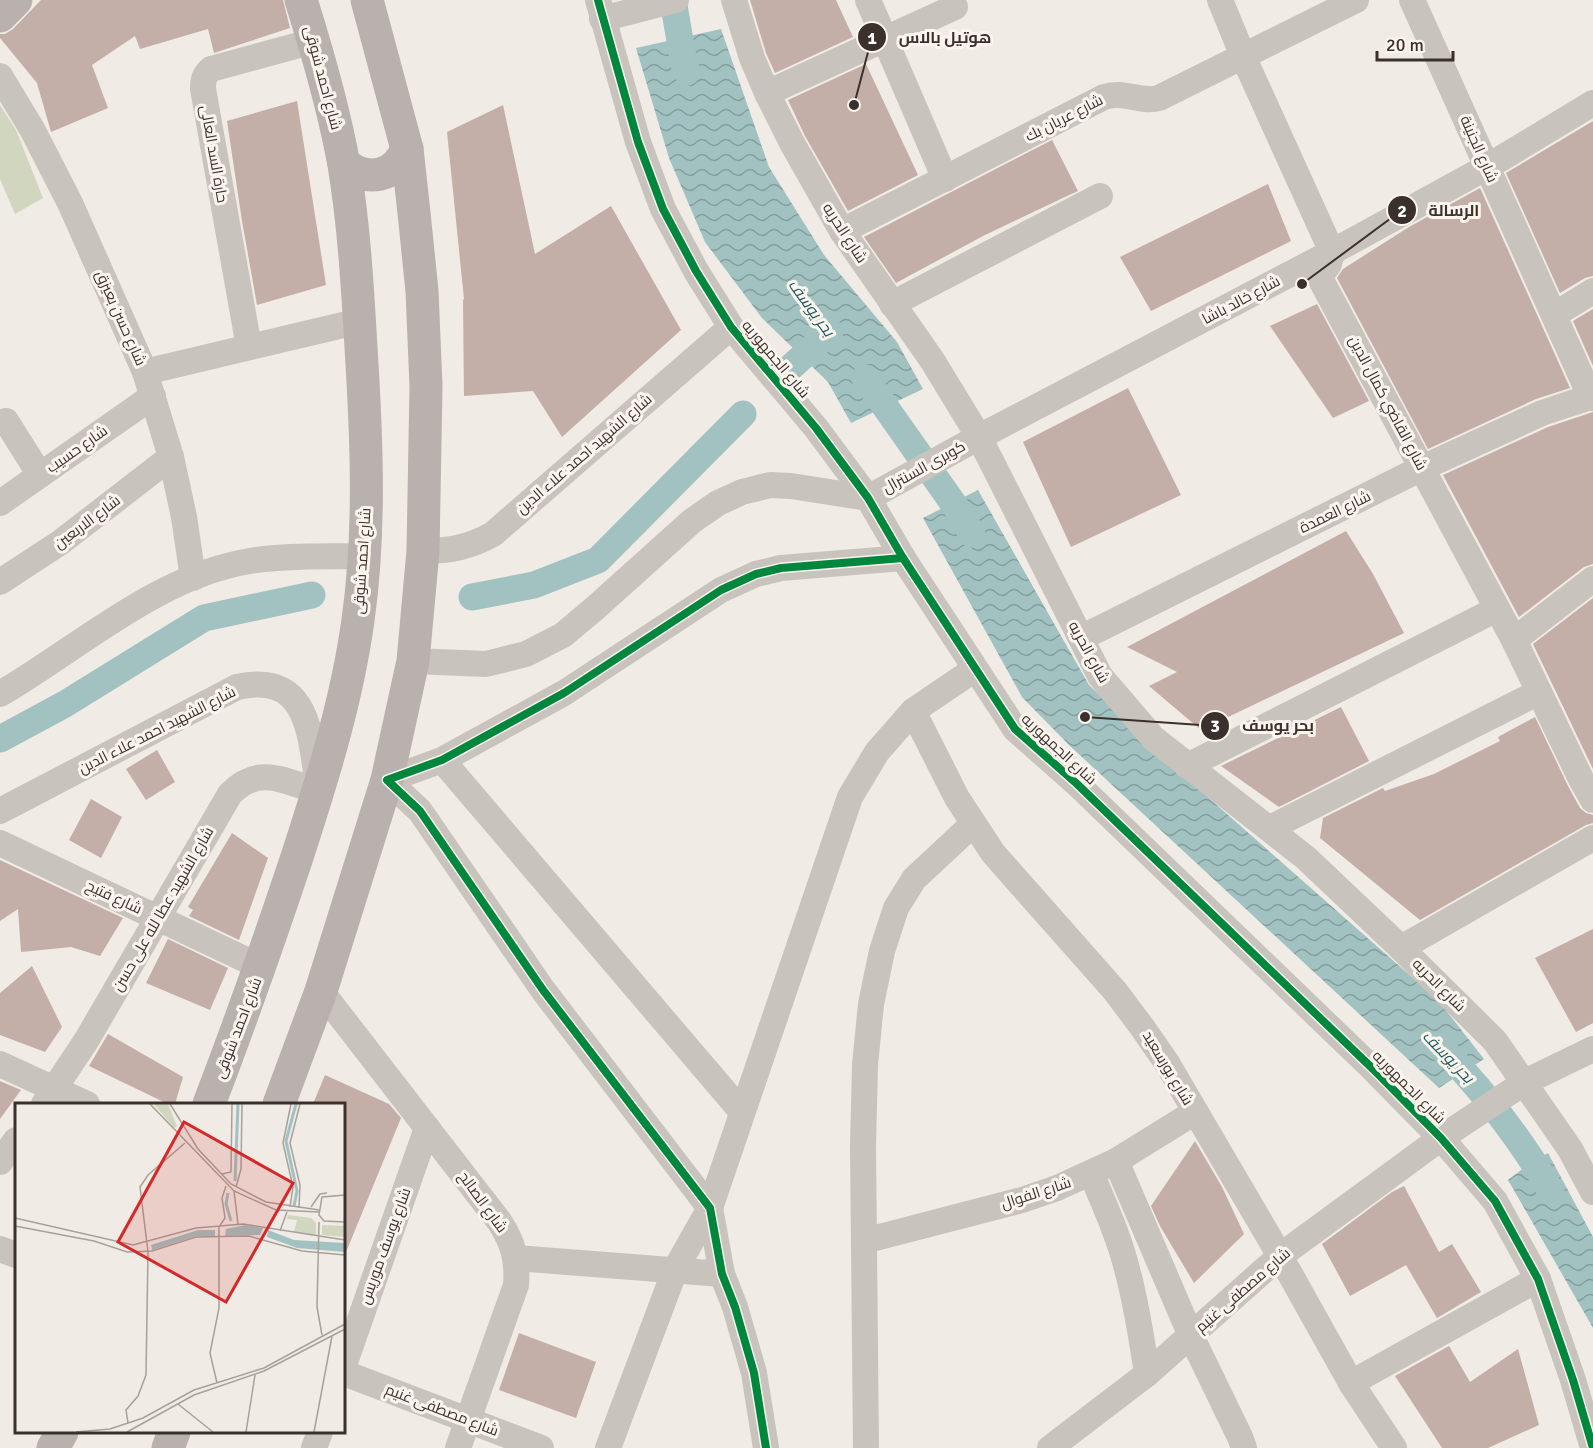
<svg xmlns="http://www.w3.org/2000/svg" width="1593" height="1448" font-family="Signika,Cairo,sans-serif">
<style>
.green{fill:#d1d6bf}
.water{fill:url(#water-waves)}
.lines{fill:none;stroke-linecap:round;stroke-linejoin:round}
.canal{stroke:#a1c2c1;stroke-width:27}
.building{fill:#c3afa7}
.minor{stroke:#c9c3be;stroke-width:26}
.major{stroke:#b8b1ad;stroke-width:33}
.cycleway-casing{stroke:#fbf5ee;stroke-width:11}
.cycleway{stroke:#00873e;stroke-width:8}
.labels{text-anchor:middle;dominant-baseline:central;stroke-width:6;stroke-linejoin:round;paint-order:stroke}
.street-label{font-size:15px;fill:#3b302b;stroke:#fbf5ee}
.water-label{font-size:16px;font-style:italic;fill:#1f5a5e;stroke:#fbf5ee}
.inset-river{fill:none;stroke:#a1c2c1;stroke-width:3}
.inset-road{fill:none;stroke:#a8a09b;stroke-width:1.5}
.view{fill:#d62828;fill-opacity:0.15;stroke:#d62828;stroke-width:3}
.inset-edge{fill:none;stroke:#3b302b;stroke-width:3}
.leader{fill:none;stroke:#3b302b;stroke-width:2}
.callout-dot{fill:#3b302b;stroke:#fbf5ee;stroke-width:2}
.mark-label{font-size:18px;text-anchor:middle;font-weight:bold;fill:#fff}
.callout-label{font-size:16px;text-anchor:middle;font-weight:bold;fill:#3b302b;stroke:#fbf5ee;stroke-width:6;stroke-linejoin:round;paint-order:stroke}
</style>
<defs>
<pattern id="water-waves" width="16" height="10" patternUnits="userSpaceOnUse" patternTransform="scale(1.5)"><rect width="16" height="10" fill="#a1c2c1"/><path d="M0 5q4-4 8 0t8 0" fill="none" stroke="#849e9d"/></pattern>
</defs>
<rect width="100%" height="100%" fill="#f0ebe5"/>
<path class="green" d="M0,105L16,130L43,198L15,214L0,179Z"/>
<g class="water">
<path d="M721,29L769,167L824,255L897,342L923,389L851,423L828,382L762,318L705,242L669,158L636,48Z"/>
<path d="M978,490L1089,685L1176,769L1438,1000L1484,1059L1439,1088L1069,745L1022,697L923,518Z"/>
<path d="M1548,1153L1593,1237V1328L1508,1180L1533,1161Z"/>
</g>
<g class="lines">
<g class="canal">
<path d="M673,0L684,64L687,72"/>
<path d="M782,375L830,332"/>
<path d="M865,378L960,513L972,534"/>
<path d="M472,597L534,585L598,560L743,414"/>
<path d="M0,739L65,704L204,618L312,595"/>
<path d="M1439,1045C1482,1089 1520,1138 1551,1191"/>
</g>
</g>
<g class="building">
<path d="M41,0H283L290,28L214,53L208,29L140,49L135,36L92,65L108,108L51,132L37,83L0,38V34H5L13,29Z"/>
<path d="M750,0H836L853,37L775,73L766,53Z"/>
<path d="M866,64L918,175L848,211L805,136L788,100Z"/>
<path d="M297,101L326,285L257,305L242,221L227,121Z"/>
<path d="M503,105L535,254L611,206L681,330L562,437L533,391L464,396L463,300L464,299L447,132Z"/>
<path d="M1593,121V276L1585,278L1560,293L1506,173Z"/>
<path d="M1052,140L1078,191L1067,196L983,236L896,283L864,237Z"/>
<path d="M1268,184L1291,241L1151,311L1120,257Z"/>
<path d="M1480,188L1570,388L1536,399L1428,449L1337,278L1343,269L1409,227Z"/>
<path d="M1317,304L1369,401L1333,418L1270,326Z"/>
<path d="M1593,309V366L1573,321Z"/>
<path d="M1128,388L1181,495L1071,547L1023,442Z"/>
<path d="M1593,412V564L1584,567L1519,617L1443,475L1548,427Z"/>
<path d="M1346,531L1373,574L1404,633L1201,730L1149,686L1177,672L1127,647Z"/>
<path d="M1593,598V769L1533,644Z"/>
<path d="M1341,707L1369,761L1279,807L1221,766Z"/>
<path d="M1535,717L1568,786L1580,808L1586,813L1593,815V823L1586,825L1420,920L1320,838L1323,818L1383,788L1385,791L1434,774L1500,741L1498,737Z"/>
<path d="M157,750L175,782L146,800L126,769Z"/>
<path d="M91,799L122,817L101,858L69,840Z"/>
<path d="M232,833L268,858L239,940L189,916L193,910L188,907Z"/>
<path d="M0,860L123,918L100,956L71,947L21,952L18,909L0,921Z"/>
<path d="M1593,929V1023L1576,1032L1535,958Z"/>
<path d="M168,939L228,968L210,1010L146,983Z"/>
<path d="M32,966L62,1027L45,1052L0,1035V993Z"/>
<path d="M108,1034L183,1077L175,1104H168L89,1066Z"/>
<path d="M325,1075L389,1104L401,1118L344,1257V1104H313Z"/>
<path d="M0,1081L21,1090L0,1119Z"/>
<path d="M1195,1141L1222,1187L1244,1234L1194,1283L1160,1226L1151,1206Z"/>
<path d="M1404,1186L1439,1252L1452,1244L1481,1292L1437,1318L1406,1265L1350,1296L1322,1244L1392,1192Z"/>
<path d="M519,1333L596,1362L576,1418L499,1390Z"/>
<path d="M1449,1346L1470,1382L1518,1349L1539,1425L1488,1448H1442L1395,1376Z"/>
</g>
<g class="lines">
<g class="minor">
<path d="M598,0L638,142L663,209L696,271L731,327L816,428L868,498L903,558L1015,729L1076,783L1373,1069L1441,1138L1495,1201L1538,1279L1573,1380L1593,1448"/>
<path d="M734,0L752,58L767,93L792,143L842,231L932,360L979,437L1100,676L1153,738L1306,858L1401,948L1495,1041L1570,1149L1593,1192"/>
<path d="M868,0L945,179"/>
<path d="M1220,0L1243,56L1332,252L1329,264L1321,275L1322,282L1514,640L1581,779L1593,800"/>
<path d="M1412,0L1591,398"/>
<path d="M602,19L676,0"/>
<path d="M0,76L32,129L70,203L145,372L171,457L184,517L193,578"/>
<path d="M767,93L955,7"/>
<path d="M842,231L1104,97C1124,90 1139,103 1159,98L1356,0"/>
<path d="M892,304L1100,196"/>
<path d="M1554,315L1593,291"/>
<path d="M249,347L203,89C203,80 204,75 211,69L314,41"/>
<path d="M145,372L360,321"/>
<path d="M6,421L40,475"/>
<path d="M0,503L153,396"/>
<path d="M423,551C450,551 470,547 493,534L731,327"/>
<path d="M0,582L61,542L171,457"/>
<path d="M1081,638L1422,468L1542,413L1593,396"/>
<path d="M1514,640L1593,579"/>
<path d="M413,661L486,664L526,654L563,635L594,609L692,521L718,503L742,492L770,485L791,486L868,498L979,437L1332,252L1487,167L1593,103"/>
<path d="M0,694C79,648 157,576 250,561C287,555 327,557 365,556"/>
<path d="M913,711L957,798L993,853L1115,991L1142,1027L1167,1063L1280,1256L1351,1383L1394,1448"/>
<path d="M442,760L742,1112"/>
<path d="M1187,766L1497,609"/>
<path d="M0,811L237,687C312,670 310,740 319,792C285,781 259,764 230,794L86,1041L44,1104"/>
<path d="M1270,828L1539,692"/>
<path d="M0,843L261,967"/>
<path d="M1401,948L1593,838"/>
<path d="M321,991L499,1221C513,1242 518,1260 516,1285L458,1448"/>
<path d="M0,1064L87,1104"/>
<path d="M1116,1161L1191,1336L1240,1437L1244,1448"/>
<path d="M0,1162L16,1140"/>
<path d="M1091,1173C1105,1206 1120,1239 1128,1273C1137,1307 1142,1340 1147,1374"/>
<path d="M864,1241L1022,1200L1057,1188L1116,1161L1195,1112"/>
<path d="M0,1249L16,1255"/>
<path d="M516,1258L722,1274"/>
<path d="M344,1365L427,1128"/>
<path d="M344,1373L541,1448"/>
<path d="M1351,1383L1538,1279"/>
<path d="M314,1448L320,1432"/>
<path d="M608,1448L675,1270L710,1208L850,797L877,752L913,711L975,669"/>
<path d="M766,1448L754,1373L735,1307L722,1274L710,1208L543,990L420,811L387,780L442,760L564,693L721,590L756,574L781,568L903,558"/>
<path d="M866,1448L863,1146L865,1065L871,1004L882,951L896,908L914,879L973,824"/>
<path d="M1050,1448L1147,1374L1280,1256L1441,1138L1525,1082L1593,1049"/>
</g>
<g class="major">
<path d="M0,16L16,0"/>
<path d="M344,164C368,183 395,177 407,149"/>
<path d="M209,1104C240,1023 269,941 297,857C322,780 347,701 358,620C370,536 367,449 362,364C358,298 355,231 344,165C334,109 318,54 301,0"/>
<path d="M279,1104L321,991L387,780L413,661L423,551L426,386L422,291L414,213L407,149L367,0"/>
<path d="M53,1448L62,1432"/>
<path d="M168,1448L174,1432"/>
</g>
<g class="cycleway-casing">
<g id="cycleway">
<path d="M598,0L638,142L663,209L696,271L731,327L816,428L868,498L903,558L1015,729L1076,783L1373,1069L1441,1138L1495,1201L1538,1279L1573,1380L1593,1448"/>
<path d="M766,1448L754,1373L735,1307L722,1274L710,1208L543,990L420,811L387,780L442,760L564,693L721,590L756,574L781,568L903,558"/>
</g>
</g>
<use href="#cycleway" class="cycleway"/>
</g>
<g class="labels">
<g class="street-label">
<text transform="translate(323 78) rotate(75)">شارع احمد شوقى</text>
<text transform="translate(1064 118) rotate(-27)">شارع عريان بك</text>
<text transform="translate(1479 149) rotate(66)">شارع الجنينة</text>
<text transform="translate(214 154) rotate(80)">حارة السد العالى</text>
<text transform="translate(845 233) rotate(57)">شارع الحريه</text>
<text transform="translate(1241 300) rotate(-28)">شارع خالد باشا</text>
<text transform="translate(121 318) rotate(66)">شارع حسن بعيزق</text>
<text transform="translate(776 359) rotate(50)">شارع الجمهوريه</text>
<text transform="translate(1388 403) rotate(62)">شارع القاضي كمال الدين</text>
<text transform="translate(77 449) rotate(-35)">شارع حسيب</text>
<text transform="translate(584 454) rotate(-41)">شارع الشهيد احمد علاء الدين</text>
<text transform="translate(924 467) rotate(-29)">كوبرى السنترال</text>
<text transform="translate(1335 512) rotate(-26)">شارع العمدة</text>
<text transform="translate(87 522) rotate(-37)">شارع الاربعين</text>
<text transform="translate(362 561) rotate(-86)">شارع احمد شوقى</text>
<text transform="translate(1089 652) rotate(61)">شارع الحريه</text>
<text transform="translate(157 730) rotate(-27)">شارع الشهيد احمد علاء الدين</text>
<text transform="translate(1059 749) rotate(43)">شارع الجمهوريه</text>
<text transform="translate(114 897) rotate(25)">شارع فتيح</text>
<text transform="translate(163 909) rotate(-60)">شارع الشهيد عطا لله على حسن</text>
<text transform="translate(1439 985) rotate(45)">شارع الحريه</text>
<text transform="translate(238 1028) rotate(-69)">شارع احمد شوقى</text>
<text transform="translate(1168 1068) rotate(59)">شارع بورسعيد</text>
<text transform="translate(1409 1087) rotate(45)">شارع الجمهوريه</text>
<text transform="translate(1036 1193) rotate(-18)">شارع الفوال</text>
<text transform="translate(483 1202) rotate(54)">شارع الصالح</text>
<text transform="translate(385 1246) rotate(-70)">شارع يوسف موريس</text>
<text transform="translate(1243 1290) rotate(-41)">شارع مصطفى غنيم</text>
<text transform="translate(442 1410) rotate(21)">شارع مصطفى غنيم</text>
</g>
<g class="water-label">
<text transform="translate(811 308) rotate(54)">بحر يوسف</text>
<text transform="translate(1448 1057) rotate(46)">بحر يوسف</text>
</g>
</g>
<g transform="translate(15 1103)">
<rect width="330" height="330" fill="#f0ebe5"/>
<path d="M139,1H153L162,23L159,25ZM273,112L296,115L301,120V132L279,129L282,117L272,116ZM307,122L330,123V134L307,132Z" fill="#d1d6bf"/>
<path d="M230,122L248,125L245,132L210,133L211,126ZM183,127H200V133H181L137,147L136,142ZM253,127L279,137L330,140V149L282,145L252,134Z" fill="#a1c2c1"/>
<path class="inset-river" d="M220,78L223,1M213,90L211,101L216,118M279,103L282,88L271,38L281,1"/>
<path class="inset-road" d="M135,1L219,88L261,107L304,109M155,1L183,46L216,81L251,99L304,107M207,71L216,69L217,1M221,84L226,66L227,1M219,88L223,121M330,92L307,94L304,112L309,118L330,119M275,104L278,84L268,40L276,1M296,104L305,91L312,90M284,105L285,82L275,40L285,1M0,115L118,142L181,125L228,121L330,137M304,119L302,204L307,232M0,123L79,138L112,149L137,148L181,134L234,133L287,148L330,152M265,128L272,109M202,280L195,250L204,205V124L210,115L207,95L211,83M163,301L198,329M113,320L111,307L123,293L131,272L133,149L125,84L133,72L170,40M61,329L95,326L128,315L179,287L249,265L330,221M112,329L179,292L249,268L330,226M231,329L240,272M299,329L317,233"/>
<path class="view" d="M169,19L278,80L211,199L103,139Z"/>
<rect width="330" height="330" class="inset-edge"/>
</g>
<path class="leader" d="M854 105L872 37M1302 284L1402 210M1085 717L1215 726"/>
<g class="callout-dot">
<circle cx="854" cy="105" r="6"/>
<circle cx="1302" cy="284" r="6"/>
<circle cx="1085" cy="717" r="6"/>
<circle cx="872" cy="37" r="15"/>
<circle cx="1402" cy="210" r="15"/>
<circle cx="1215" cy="726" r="15"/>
</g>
<g class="mark-label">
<text x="872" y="44">1</text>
<text x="1402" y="217">2</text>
<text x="1215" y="732">3</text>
</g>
<g class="callout-label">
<text x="945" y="43">هوتيل بالاس</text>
<text x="1454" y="216">الرسالة</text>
<text x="1278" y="731">بحر يوسف</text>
</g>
<path d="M1377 51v9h76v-9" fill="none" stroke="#3b302b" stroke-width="3"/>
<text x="1386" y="51" font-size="18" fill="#3b302b" stroke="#fbf5ee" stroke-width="4.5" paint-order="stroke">20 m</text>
</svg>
